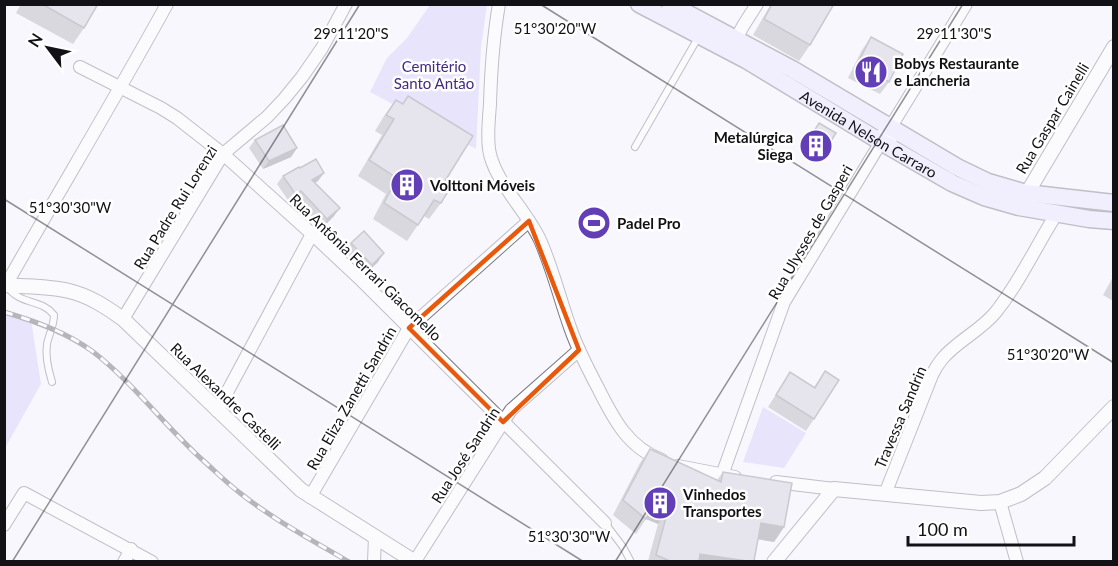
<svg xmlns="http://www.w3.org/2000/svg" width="1118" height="566" font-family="Lato,sans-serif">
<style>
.green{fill:#d3ccf8}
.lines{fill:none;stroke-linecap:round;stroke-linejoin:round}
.service-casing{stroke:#7b7a84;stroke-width:8}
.minor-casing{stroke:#7b7a84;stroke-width:14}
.tertiary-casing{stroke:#7b7a84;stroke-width:16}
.secondary-casing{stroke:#7b7a84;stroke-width:19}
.service{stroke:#fff;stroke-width:6}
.minor{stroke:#fff;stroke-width:12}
.tertiary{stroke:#fff;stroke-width:14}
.secondary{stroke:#e9e5fd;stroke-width:16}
.rail-casing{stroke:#646469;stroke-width:5}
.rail{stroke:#fff;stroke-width:3;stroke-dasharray:9;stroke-linecap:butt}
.wall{fill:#b3b1bb}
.shaded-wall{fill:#929098}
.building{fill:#d0ced9;stroke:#929098;stroke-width:1.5}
.marked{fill:none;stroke:#e8590c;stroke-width:4.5;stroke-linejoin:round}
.ticks{fill:none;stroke:#121216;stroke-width:1.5;stroke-opacity:0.45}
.labels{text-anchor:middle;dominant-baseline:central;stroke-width:5;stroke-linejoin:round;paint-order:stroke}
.poi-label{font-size:15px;font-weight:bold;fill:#121216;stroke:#fff;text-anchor:start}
.park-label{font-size:15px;fill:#442a81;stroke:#fff}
.street-label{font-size:15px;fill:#121216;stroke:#fff}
.ticks-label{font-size:15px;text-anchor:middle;fill:#121216;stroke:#fff;stroke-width:5;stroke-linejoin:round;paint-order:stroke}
</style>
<rect width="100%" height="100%" fill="#f8f7fe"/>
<g class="green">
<path d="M430,5H487L481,47L476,149L370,92L387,58L407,38Z"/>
<path d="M5,313L31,320L41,384L5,448Z"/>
<path d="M763,407L806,433L784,468L743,462Z"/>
</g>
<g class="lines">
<g class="service-casing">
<g id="service">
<path d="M635,147L699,36"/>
<path d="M7,286C20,306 41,298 54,315C54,326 49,334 47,344C45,357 48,369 52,382"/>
<path d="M605,523L623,547L631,562"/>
</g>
</g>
<g class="minor-casing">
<g id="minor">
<path d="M499,4C493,39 491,69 490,104C489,119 487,134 489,149C493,180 527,211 540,240C553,269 560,300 571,330C578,350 588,369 598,388C613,418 628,448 662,460"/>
<path d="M733,45L743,26L757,4"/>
<path d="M80,67L161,108L177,118L223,154L312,234L362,281L605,523"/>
<path d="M881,142L891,139L892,134L890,128L966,4"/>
<path d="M6,285C59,191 115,99 167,4"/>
<path d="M123,319L223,154L267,117L284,99L302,77L322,48L346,4"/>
<path d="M217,411L312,234"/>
<path d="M678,466L735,477"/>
<path d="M722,475L784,302L881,142L880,136"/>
<path d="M776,482L834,489"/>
<path d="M885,494L932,375C935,369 938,364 942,359C957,341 980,331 995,313C1020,282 1036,246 1057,213"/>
<path d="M310,497L409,328L529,221"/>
<path d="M1000,502L1017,562"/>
<path d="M4,525L24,493L152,562"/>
<path d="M415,561L503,422L511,410L579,350"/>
<path d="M124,562L131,549"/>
<path d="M374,562L375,536"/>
</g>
</g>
<g class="tertiary-casing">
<g id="tertiary">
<path d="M1023,200L1114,47"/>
<path d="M4,285C26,287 48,286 69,291C90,296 106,307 123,319L301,490L415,562"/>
<path d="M774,562L834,489L981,503L1000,502L1021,494L1045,478L1114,407"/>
</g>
</g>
<g class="secondary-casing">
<g id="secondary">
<path id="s1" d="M639,4L746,60L881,142L952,183L984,197L1019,207L1089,219L1114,221"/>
<path d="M670,4L792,69L957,167L988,182L1026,193L1114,203"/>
</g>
</g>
<use href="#service" class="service"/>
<use href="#minor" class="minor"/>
<use href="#tertiary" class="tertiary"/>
<use href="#secondary" class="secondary"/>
<g class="rail-casing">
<path id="rail" d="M4,312C35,321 66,332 92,351C133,382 167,429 206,463C217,473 228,484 240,493C274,520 312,540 349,562"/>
</g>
<use href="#rail" class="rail"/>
</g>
<g class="wall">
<path d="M21,4H98L84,28L73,44L16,13Z"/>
<path d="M771,4H834L810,45L799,61L753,35Z"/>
<path d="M871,37L889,82L880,94L848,78L862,50Z"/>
<path d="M408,96L445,181L441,203L429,219L424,216L407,241L373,219L386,194L358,176L382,135L375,131L384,116L396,100L402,104Z"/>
<path d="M819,123L836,133L818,160L802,149Z"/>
<path d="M255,140L297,148L291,157L263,169L249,148Z"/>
<path d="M283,176L318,181L315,183L334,216L322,228L295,200L290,203L277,184Z"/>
<path d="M351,243L378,262L366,273L345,251Z"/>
<path d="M1113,277V301L1103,295Z"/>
<path d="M825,371L814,419L806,431L768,407L790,372L814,387Z"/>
<path d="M650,449L717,480L723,472L784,527L774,542L758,539L754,561H648L658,524L646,519L636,534L613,515L640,463Z"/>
</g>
<g class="shaded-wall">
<path d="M297,148L291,157L263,169L269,161Z"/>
<path d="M324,173L318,181L306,188L312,180Z"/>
<path d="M301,191L295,200L290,203L296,195Z"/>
<path d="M340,208L334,216L322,228L327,219Z"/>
<path d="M384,253L378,262L366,273L372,265Z"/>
<path d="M654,504L668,510L658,524L644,518Z"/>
<path d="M761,523L784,527L774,542L751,538Z"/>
<path d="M700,554L747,561H694Z"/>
</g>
<g class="building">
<path d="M42,4H98L84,28Z"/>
<path d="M772,4H834L810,45L764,19Z"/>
<path d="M871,37L903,54L889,82L857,65Z"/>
<path d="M408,96L473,136L445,181L452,185L441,203L434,200L418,225L384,203L397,178L369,160L394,119L386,115L396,100L403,104Z"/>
<path d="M819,123L836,133L824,152L808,141Z"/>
<path d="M283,125L297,148L269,161L255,140Z"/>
<path d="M316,159L324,173L312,180L340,208L327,219L301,191L296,195L283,176L299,167L300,168Z"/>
<path d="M364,231L384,253L372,265L351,243Z"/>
<path d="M825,371L839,380L814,419L776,395L790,372L815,388Z"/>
<path d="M650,449L721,482L723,472L792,483L784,527L761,523L754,561H747L700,554L699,561H670L656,555L668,510L654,504L646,519L623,500Z"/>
</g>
<path d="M0 0H1118V566H0ZM529,221L579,350L503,422L409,328Z" fill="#f8f7fe" fill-opacity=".55" fill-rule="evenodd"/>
<path class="marked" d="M529,221L579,350L503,422L409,328Z"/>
<path class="ticks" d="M540,4L1114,363M4,199L584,562M12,562L360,4M615,562L963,4"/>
<defs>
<g id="restaurant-disc" transform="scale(1.725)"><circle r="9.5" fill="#633fb7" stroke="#fff"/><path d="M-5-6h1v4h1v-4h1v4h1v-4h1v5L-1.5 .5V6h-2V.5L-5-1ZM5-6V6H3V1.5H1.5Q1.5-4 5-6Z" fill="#fff"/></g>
<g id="building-disc" transform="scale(1.725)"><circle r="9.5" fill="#633fb7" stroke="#fff"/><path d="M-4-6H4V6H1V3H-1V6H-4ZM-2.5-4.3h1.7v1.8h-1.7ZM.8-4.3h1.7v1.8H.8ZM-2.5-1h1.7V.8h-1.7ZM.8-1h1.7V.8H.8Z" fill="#fff"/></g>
<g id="stadium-disc" transform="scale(1.725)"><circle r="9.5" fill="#633fb7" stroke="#fff"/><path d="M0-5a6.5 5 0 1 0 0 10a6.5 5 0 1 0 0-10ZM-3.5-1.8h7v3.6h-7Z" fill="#fff"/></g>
</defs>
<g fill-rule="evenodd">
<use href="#restaurant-disc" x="871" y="72"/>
<use href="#building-disc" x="816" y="146"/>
<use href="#building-disc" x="407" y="185"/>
<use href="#stadium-disc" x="594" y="223"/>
<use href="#building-disc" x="660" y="503"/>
</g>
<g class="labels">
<g class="poi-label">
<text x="894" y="63">Bobys Restaurante<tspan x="894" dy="17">e Lancheria</tspan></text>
<text x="793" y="137" text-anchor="end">Metalúrgica<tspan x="793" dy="17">Siega</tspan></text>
<text x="430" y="185">Volttoni Móveis</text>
<text x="617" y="223">Padel Pro</text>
<text x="683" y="494">Vinhedos<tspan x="683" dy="17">Transportes</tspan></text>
</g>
<g class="park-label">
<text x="434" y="66">Cemitério<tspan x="434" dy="17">Santo Antão</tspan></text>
</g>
<g class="street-label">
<text transform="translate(1052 118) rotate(-59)">Rua Gaspar Cainelli</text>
<text stroke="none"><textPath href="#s1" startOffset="264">Avenida Nelson Carraro</textPath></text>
<text transform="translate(175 207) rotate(-58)">Rua Padre Rui Lorenzi</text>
<text transform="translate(810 232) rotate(-60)">Rua Ulysses de Gasperi</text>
<text transform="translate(366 267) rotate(44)">Rua Antônia Ferrari Giacomello</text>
<text transform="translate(226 396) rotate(44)">Rua Alexandre Castelli</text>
<text transform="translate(351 398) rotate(-60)">Rua Eliza Zanetti Sandrin</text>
<text transform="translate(900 417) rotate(-67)">Travessa Sandrin</text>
<text transform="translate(465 455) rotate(-57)">Rua José Sandrin</text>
</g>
</g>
<g class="ticks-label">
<text x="555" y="34">51°30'20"W</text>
<text x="351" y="39">29°11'20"S</text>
<text x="954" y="39">29°11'30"S</text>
<text x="70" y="213">51°30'30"W</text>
<text x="1048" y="360">51°30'20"W</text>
<text x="569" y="542">51°30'30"W</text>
</g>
<rect width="1118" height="566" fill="none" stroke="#121216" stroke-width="12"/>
<g transform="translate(48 48) rotate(302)" stroke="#ffffff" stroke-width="4.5" paint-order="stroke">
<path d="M0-4.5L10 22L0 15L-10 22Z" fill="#121216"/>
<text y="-9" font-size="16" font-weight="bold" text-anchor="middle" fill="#121216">N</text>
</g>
<path d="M908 536v9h166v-9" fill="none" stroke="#121216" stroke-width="3"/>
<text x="917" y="536" font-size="18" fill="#121216" stroke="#ffffff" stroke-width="4.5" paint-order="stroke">100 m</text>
</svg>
